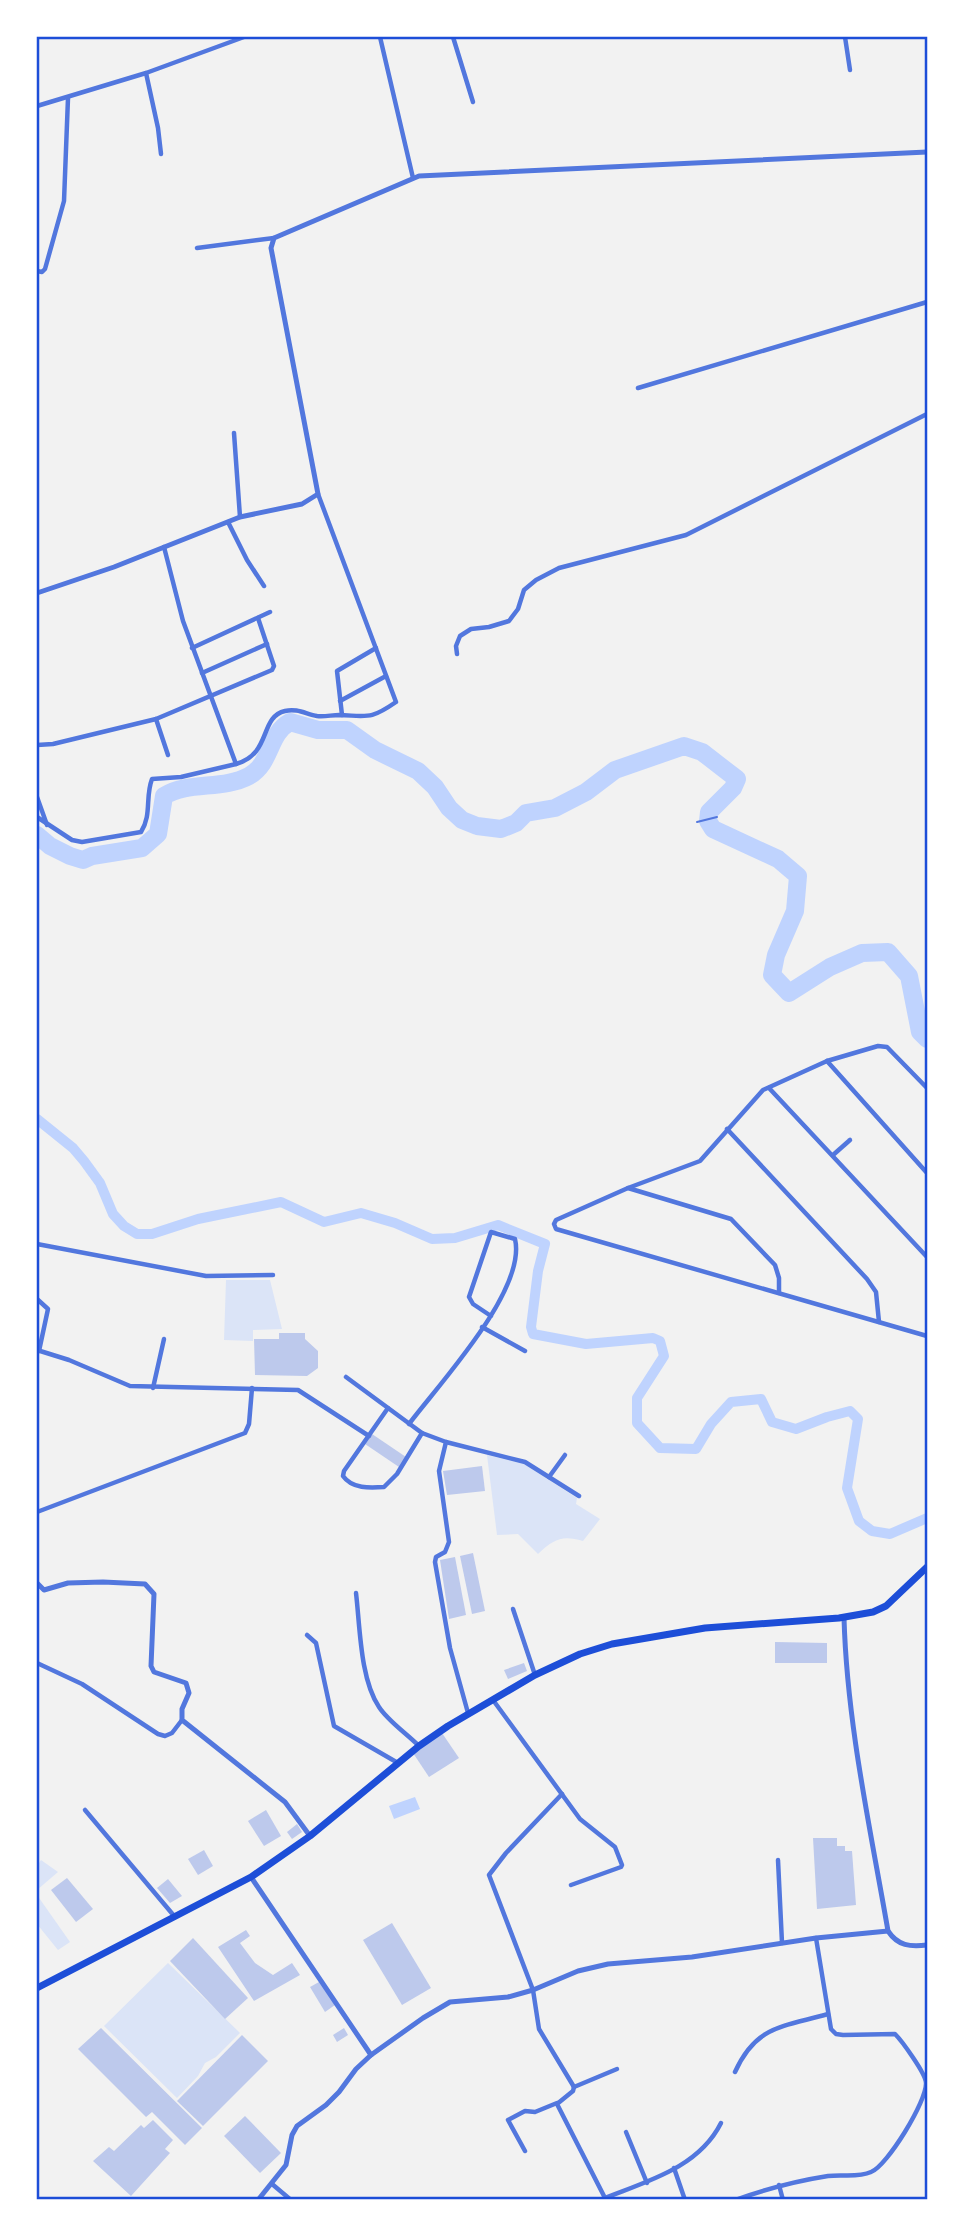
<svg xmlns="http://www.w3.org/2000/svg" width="964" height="2237" font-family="'IBM Plex Serif',serif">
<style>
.green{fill:#dbe4f7}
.water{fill:#bfd3fe}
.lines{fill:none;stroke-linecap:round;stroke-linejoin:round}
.canal{stroke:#bfd3fe;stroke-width:10}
.river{stroke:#bfd3fe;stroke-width:18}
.building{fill:#bdc9ec}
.service{stroke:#5277de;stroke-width:2}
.minor{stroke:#5277de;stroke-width:4.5}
.tertiary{stroke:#5277de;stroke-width:5}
.primary{stroke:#1d4ed8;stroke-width:7}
.neatline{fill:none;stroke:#1d4ed8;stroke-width:2.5}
</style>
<rect width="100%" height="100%" fill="#f2f2f2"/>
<g class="green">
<path d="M226,1280H270L282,1329L253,1330V1341L224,1340Z"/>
<path d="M487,1455L524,1464L577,1498L576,1504L600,1519L583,1541C562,1535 554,1539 538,1554L518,1534L497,1535Z"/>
<path d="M41,1860L58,1872L37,1890V1866Z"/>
<path d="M37,1895L70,1942L58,1950L37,1924Z"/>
<path d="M168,1963L240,2033L216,2057L205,2063L198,2076L177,2098L104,2026Z"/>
</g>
<path class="water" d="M415,1797L420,1809L394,1819L389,1806Z"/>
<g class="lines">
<path class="canal" d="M37,1119L73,1148L84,1161L100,1183L113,1214L124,1226L137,1234H152L198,1219L281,1202L324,1222L361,1213L395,1223L432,1239L455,1238L498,1225L545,1244L538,1271L531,1327L533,1334L586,1344L653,1338L660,1341L664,1356L637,1398V1423L660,1448L696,1449L711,1424L731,1402L761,1399L772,1422L796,1429L827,1417L850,1411L858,1419L847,1488L859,1521L872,1531L890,1534L927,1518"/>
<path class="river" d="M37,835L50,846L70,856L83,860L92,856L142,848L158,834L164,796C188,781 223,790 249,776C272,763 268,734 290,722L318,730H347L375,750L418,771L435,787L449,808L462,820L477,826L501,829L516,823L526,813L555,808L586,792L615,770L684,746L702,752L737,779L733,788L709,812L708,821L713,829L778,859L798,876L795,911L776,955L772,975L789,993L830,967L862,953L888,952L909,976L920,1032L927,1039"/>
</g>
<g class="building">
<path d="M279,1333H305V1339L318,1351V1368L307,1376L255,1375L254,1339H279Z"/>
<path d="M372,1434L406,1457L399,1467L365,1444Z"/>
<path d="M482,1466L485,1491L447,1495L443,1471Z"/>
<path d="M473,1553L485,1611L472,1614L460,1556Z"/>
<path d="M455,1557L466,1615L449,1619L440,1560Z"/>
<path d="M775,1642L827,1643V1663H775Z"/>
<path d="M524,1663L527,1671L508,1679L504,1670Z"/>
<path d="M442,1733L459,1758L429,1777L413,1753Z"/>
<path d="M266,1810L281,1836L264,1846L248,1821Z"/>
<path d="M297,1824L302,1832L292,1839L287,1832Z"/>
<path d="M813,1838H837V1846H845V1851H852L856,1905L817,1909Z"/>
<path d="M204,1850L213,1866L198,1875L188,1859Z"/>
<path d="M67,1878L93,1909L76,1922L51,1890Z"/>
<path d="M168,1879L182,1896L170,1903L157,1888Z"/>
<path d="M392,1923L431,1988L402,2005L363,1940Z"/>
<path d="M246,1930L250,1936L240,1943L255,1963L273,1975L292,1963L300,1975L254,2001L218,1947Z"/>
<path d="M193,1938L248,1998L225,2019L170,1961Z"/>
<path d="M319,1982L335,2005L325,2012L310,1987Z"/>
<path d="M101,2028L202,2128L185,2145L152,2112L146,2117L78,2049Z"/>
<path d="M344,2028L348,2035L337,2042L333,2035Z"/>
<path d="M242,2035L268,2061L203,2126L177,2101Z"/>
<path d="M245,2116L281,2153L260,2173L224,2136Z"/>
<path d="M153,2120L173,2140L165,2149L170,2153L131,2196L93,2161L109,2147L114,2151L141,2125L144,2128Z"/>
</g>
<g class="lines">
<path class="service" d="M697,822L717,817"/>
<g class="minor">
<path d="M380,37L413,178"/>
<path d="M453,37L473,102"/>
<path d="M845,37L850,70"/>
<path d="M146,73L158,128L161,154"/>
<path d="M37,106L146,73L244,37"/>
<path d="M197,248L274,238"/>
<path d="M37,271L42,272L45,269L64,201L68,98"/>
<path d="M638,388L927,302"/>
<path d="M234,433L240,517"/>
<path d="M228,522L247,560L264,586"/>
<path d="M192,648L270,612"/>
<path d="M457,654L456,646L460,636L471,629L489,627L509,621L518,609L524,590L536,580L559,568L686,535L927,414"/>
<path d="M202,673L267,644"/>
<path d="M340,701L386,676"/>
<path d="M342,715L337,671L376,648"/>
<path d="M156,719L168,755"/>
<path d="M37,745L53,744L156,719L272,670L274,666L258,618"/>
<path d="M236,764C272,754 259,717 285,711C297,708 306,714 317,716C324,717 332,715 339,715C368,716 370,720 396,702L318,494"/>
<path d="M37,797L47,825"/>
<path d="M37,817L72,840L82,842L141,832C152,815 145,797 152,779L181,777L236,764L183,621L164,547"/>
<path d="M827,1061L927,1173"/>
<path d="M769,1088L927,1257"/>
<path d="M927,1088L887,1047L878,1046L827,1061L763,1090L700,1161L628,1188L556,1220L554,1224L556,1229L927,1336"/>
<path d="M727,1129L867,1279L876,1292L879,1322"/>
<path d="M833,1155L850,1140"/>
<path d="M628,1188L731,1219L775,1265L779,1278V1293"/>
<path d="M37,1244L206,1276L273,1275"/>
<path d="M37,1299L48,1309L39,1351"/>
<path d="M482,1327L525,1351"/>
<path d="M37,1350L69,1360L130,1386L298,1390L369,1436"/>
<path d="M346,1377L422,1433L446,1442L525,1462L579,1496"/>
<path d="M153,1388L164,1339"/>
<path d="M388,1408L344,1471L343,1476C352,1489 370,1488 384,1487L397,1474L422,1433"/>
<path d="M409,1424C439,1384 527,1290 515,1239L491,1232L469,1297L473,1304L491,1316"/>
<path d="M446,1442L439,1471L449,1542L445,1552L436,1557L435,1562L450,1648L468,1713"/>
<path d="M549,1477L565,1455"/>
<path d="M37,1512L245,1433L249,1424L252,1388"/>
<path d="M356,1593C360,1626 360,1679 379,1707C388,1721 406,1733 419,1746"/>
<path d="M513,1609L535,1675"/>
<path d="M307,1635L316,1643L334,1726L398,1763"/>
<path d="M37,1663L82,1684L158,1734L165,1736L172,1733L182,1720"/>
<path d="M493,1700L580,1819L615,1847L622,1865L621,1867L571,1885"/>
<path d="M562,1794L506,1853L489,1875L533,1990L539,2029L574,2087"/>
<path d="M85,1810L175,1917"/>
<path d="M778,1860L782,1943"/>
<path d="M735,2072C756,2025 783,2027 828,2014"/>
<path d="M574,2087L573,2091L557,2104L605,2198"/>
<path d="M574,2087L617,2069"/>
<path d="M626,2132L647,2183"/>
<path d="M525,2151L508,2120L525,2111L535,2112L557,2103"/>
<path d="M674,2168L685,2200"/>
<path d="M272,2184L291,2200"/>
<path d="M779,2185L783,2200"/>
<path d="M600,2200C644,2182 698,2169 721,2123"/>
<path d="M735,2200C766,2189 796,2181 828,2176C842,2174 858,2178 871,2172C887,2166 927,2101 926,2083C926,2074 902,2041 895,2034L843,2035L836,2034L831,2029L816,1938"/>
</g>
<g class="tertiary">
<path d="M37,593L114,567L240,517L302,504L318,494L271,248L274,238L419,176L927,152"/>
<path d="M37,1583L44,1590L68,1583L103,1582L145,1584L154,1594L151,1666L154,1672L186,1683L189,1693L182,1709V1720L285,1802L310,1836"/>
<path d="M844,1618C847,1723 870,1827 888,1931C898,1946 910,1947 927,1945"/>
<path d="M251,1877L371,2055"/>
<path d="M258,2200L286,2165L292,2135L297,2126L326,2105L339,2092L356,2069L371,2055L423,2018L450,2002L508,1997L533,1990L578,1971L608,1964L692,1957L816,1938L888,1931"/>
</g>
<path class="primary" d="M37,1988L251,1877L310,1836L419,1746L448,1726L535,1675L580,1654L612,1644L705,1628L839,1618L873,1612L886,1606L927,1567"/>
</g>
<rect width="964" height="2237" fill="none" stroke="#ffffff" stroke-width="77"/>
<rect x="38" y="38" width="888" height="2160" class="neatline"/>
</svg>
